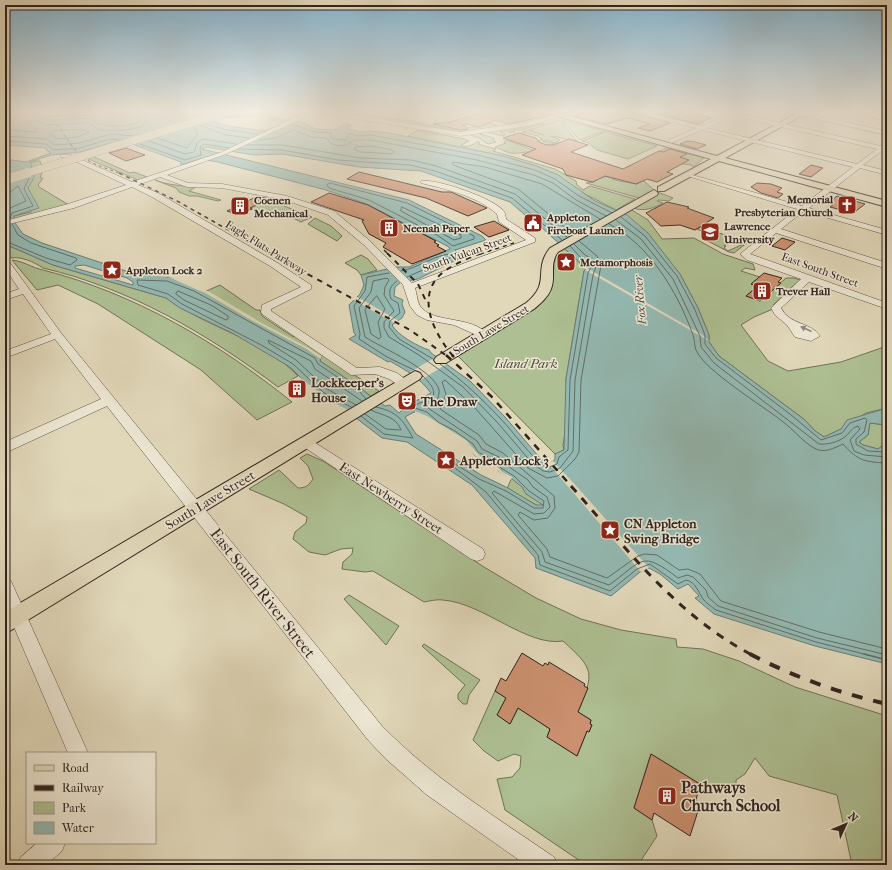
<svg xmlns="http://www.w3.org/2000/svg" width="892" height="870" font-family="'IM FELL French Canon',serif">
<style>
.green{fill:#aec093;stroke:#707259}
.water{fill:#94b9b2;stroke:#6c7d77;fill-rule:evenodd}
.pier{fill:#e1d8ba}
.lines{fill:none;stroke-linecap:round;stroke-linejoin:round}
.shore-far1{stroke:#626e68;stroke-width:1}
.shore{stroke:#626e68;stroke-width:1.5}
.building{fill:#cb906f;stroke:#31241f}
.minor-casing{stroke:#5d5146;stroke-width:1}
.major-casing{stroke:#31241f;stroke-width:2}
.minor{fill:#ece6d2;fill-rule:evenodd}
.major{fill:#e1d8ba;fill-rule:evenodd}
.rail-far5{stroke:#31241f;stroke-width:1;stroke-dasharray:3 3;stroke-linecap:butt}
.rail-far4{stroke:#31241f;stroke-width:1.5;stroke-dasharray:4 4;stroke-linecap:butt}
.rail-far3{stroke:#31241f;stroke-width:2;stroke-dasharray:5.5 5.5;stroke-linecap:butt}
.rail-far2{stroke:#31241f;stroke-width:2.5;stroke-dasharray:7 7;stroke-linecap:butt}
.rail-far1{stroke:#31241f;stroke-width:3;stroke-dasharray:8 8;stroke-linecap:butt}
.rail{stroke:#31241f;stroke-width:4;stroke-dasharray:11 11;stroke-linecap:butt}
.major-bridge-far1-casing{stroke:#31241f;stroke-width:8;stroke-linecap:butt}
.major-bridge-casing{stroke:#31241f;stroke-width:10;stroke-linecap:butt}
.major-bridge-far1{stroke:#e1d8ba;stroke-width:8}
.major-bridge{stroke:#e1d8ba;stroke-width:10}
.oneway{fill:#8e8578}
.labels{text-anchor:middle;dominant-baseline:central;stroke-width:3;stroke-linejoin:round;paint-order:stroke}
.far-poi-label{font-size:11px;font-weight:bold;fill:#31241f;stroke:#ece6d2;text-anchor:start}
.far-street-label{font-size:11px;fill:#31241f;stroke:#ece6d2}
.far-water-label{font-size:12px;font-style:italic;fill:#4a4944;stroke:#ece6d2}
.park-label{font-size:13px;font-style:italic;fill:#504b3c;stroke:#ece6d2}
.poi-label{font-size:13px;font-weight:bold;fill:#31241f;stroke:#ece6d2;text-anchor:start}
.street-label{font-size:13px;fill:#31241f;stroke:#ece6d2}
.near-street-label{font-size:16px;fill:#31241f;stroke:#ece6d2}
.near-poi-label{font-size:16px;font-weight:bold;fill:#31241f;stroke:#ece6d2;text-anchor:start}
</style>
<rect width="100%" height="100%" fill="#e1d8ba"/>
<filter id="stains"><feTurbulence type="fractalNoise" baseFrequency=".005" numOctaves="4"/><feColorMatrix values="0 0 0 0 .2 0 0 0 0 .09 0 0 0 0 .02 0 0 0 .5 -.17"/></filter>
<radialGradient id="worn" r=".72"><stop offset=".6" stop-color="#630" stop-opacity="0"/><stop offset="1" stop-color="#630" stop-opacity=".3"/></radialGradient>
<g class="green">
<path d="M48,111H172L72,115H54Z"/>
<path d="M323,111L365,112L385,118L410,121L453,130L482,126V121L501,127L463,133Z"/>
<path d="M559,120L577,141L551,136L560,140L555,143L547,140L543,141L559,145H546L536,142L540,141V139L543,140L538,136L522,132L527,130L544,135L529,130Z"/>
<path d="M561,120H562L604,131L580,140Z"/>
<path d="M545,123L520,130H513L515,132C509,133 505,130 500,132L505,134L504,136L485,132L480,134L494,138L493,140L496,142L488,144L479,138L468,134Z"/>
<path d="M418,130L464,139L469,141L461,145C468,149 474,144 478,141L480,143L478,144L496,149L493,151L555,169L576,181L577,185L583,190L590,186L635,199L616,210L581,192L558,175L536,166L503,156L408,136Z"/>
<path d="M605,132L654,145L657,146L628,159L597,150L587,142L582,141Z"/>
<path d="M507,140L509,141L541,153C536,154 530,152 526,152C511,155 509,153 495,147L506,143L504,142Z"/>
<path d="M666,148L704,158L693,167L692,165L682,164L688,160L660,151Z"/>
<path d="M92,156L130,173L134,172L147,177L138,180L84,157Z"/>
<path d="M36,161H40L43,170L40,178H43L38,185L39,187L69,205L14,219V216L31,212L28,188L35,172L29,163Z"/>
<path d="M601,175L611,178L609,176H617L612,179C621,182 628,182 636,184L641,182L634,177L644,181L655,191L673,198L669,201L658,200L657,201L663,203C654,208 644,212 633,208L656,194L651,191L639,198L586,183L593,182L599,177H604Z"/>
<path d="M155,180C167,185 183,186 196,187L189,191L221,200L218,201L197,196H189L179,192L176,188Z"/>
<path d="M266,200L285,205L284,206L312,217L301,222L281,212L276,213L270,211L262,214L250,208Z"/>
<path d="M632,210L648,220L662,239L694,238L723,254L753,264L755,270L745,268L741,271L760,277L751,284L758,286L746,296L760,301L786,278H794L800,280L774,304L773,309L754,317L741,325L768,361L788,371L841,362L887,346V408L866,413L841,429L824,437L814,430L805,420L719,356L709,342V335L698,308L680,274L624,214Z"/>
<path d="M315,218L331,226L342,236L337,241L308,224Z"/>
<path d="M701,227L734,238L735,240L724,246H726L724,248L728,251L748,242L734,253L729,252L702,238L706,233L697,229Z"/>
<path d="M5,244L53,265L166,298C206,327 264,340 298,376L278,387C208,334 129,288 43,268C34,262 21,256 10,258L5,252Z"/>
<path d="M565,247L580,263L588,266L584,271L566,379V427L563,445L564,450L555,454L458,356L538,306L549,266L556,252Z"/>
<path d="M361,255L368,259L377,270L361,275L357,270L345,263Z"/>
<path d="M12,260C23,261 33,268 43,270C134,293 219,343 292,402L257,420L201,370L98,304L58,285L37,290Z"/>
<path d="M220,285L256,310H260L262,316L292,336L296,337L379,391L371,396L320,361L321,357L204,292Z"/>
<path d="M887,422V449L882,446L878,449L863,445L859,442L868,435L870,423L886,425Z"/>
<path d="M307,454L323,461L484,567L536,598L581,619L621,630L676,639L677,647L703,649L739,661L795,687L887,716V865H852L837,795L769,776L755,758L745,774L736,780V793L719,786L700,784L651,754L634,808L652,820L657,836L638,865H586L505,810L497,779L512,777L520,768L521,756L514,754L498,761L484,751L473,740L495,691L506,698L497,715L510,724L518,708L550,729L547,737L577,756L587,731L589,732L592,725L590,724L591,720L578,712C594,672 595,670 563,641C527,647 483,603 443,600C437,599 430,601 424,602L373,571L365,572L342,569L343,562L352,554L353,548L341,549L325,555L309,552L293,539L295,532L306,523L307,517L284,504L249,489L279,470L298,488C306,488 309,485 313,479L308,466L300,458Z"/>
<path d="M512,477L520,483L551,513L507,489Z"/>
<path d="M349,595L399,626L386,645L344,599Z"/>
<path d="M424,644L480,680L469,695L467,704H463L458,699V694L465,685L422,646Z"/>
</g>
<path class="water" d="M5,111L36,112L46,117L172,111H274L244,117L201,118L228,126L265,131L287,123L270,120V118L271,117L305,123L315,129L334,130L346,124L352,125L346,128L359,132L370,131L389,133L503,156L536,166L558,175L595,201L627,215L648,233L680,274L698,308L709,335V342L719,356L805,420L814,430L824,437L841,429L847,420L887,408L886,425L870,423L868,435L859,442L863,445L878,449L882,446L887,449V664L815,646L714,614L695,598L699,596L688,584L678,589L660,574L649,568L640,572L611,596L536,568L535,558L472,485L407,442L382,438L347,411L332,403L304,381L290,367L234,334L180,308L166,298L53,265L5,244V186L8,181V173L5,170V159L26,162L51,153L46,150V148L5,145ZM111,143L132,144L181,162V165L200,159L218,162L326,190L367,204L449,247L450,249L409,267H396L361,275L364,285L360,294L349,305L354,333L356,335L349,339L388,362L390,361C408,372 418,376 431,393L408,405L399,413L390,405L385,406L381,403L379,404L362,389L320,361L321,357L195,287L168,277L135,274L42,243L23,234L15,223L14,216L39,208L28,188C37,173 35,177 30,162L51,155L80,152ZM206,147L254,155L282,154L359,167L421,171L510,202L533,222L532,223L539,225L580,263L588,266L584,271L566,379L564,450L555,454V460L548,464L539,457L505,417L470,381L431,353L429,350C419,347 397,335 392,325L402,318L405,312L402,304L403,300L394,296L395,287L401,282L418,279L460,258L458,256L461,255L455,250L486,240L482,236L409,200L202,149ZM84,265L127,278L133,282V285L75,268V266ZM414,412L424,416L470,447L474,455L494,465L498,471L512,479L522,487L526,494L543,505H536L508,488L481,475L416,434L405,417Z"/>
<g class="pier">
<path d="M585,267L701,334L711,342L587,271L584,268Z"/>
<path d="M159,274L196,285L215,295L260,322L307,347L321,356V359L306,349L251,320L205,293L168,277L148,276Z"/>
<path d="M355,296L368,303L399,321L394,323L352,299Z"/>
<path d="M436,357L447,364L421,380L410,372Z"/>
<path d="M298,376L331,401L348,410L345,412L320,398L304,384Z"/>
<path d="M415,411L427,416L466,440L480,456L495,464L502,472L512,477L511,480L474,455L467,447L449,434L432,425L424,417L415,414Z"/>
<path d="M553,461L579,489L649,568L641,572L548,463Z"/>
</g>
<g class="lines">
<g class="shore-far1">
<path d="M30,111L33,119L45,125L89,123L99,130H125L141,127L146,120L143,111"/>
<path d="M35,111L37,116L46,120L93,118L97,124C110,126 129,128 140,121L138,114L122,113L120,111"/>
<path d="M205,124L228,130L257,134"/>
<path d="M292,124L314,132L330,133L333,139L346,140L350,133L358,136L371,135L478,155L535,170L555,179L579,196L612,213"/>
<path d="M199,125L226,135L249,138"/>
<path d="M5,130L36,132V129L27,122L24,111"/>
<path d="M55,130H86L89,132L78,137L57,139L50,133Z"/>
<path d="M5,136L46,139L55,145L79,143L111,134L134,136"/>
<path d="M157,138L187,148L198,134L193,127"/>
<path d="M259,140L276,138L293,130L312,137L326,138L332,144L339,146L347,145L354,140H371L477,160L534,175L553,183L576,200L606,216"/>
<path d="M5,141L46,144L54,150L80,148L110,139L120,140"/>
<path d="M149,141L185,154L194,152L197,143L203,139L236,144"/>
<path d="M140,144L185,160L201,155L200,147L204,144L229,148"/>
<path d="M247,145H283L360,158L411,160L436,166L515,194L567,237"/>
<path d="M372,146L392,150L394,152L392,154L361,152L354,149L356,147Z"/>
<path d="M238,149L282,150L338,160L410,165L435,171L512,198L562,240"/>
<path d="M330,183L407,203L474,236V239L453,246L437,235L369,200L329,188L327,185Z"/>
<path d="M5,193L10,192L18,186L26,201L10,208L5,215"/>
<path d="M402,207L461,235V238L454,240L401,211Z"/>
<path d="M621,217L645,236L677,276L695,310L705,335V344L716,358L790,414L821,440L842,433L850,423L865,418L867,420L864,432L856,439V444L868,451L887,452"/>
<path d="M10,219L12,213L33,206L24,189L29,178"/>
<path d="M616,220L641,239L673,279L700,336L701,347L714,363L819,444C827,445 839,442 846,436C850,432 852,428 858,426L860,429L850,440L854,451L864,455L887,457"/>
<path d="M609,224C650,245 678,293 693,335C695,340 694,345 696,350C704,370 763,406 782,421C793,429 803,442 814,448C824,454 834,448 843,444C858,461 865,462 887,463"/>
<path d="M573,234L518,189L453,165L452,162L485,167L542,184L600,219"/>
<path d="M5,241L46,258L70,265L77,260L76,258L31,243L18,235L12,224"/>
<path d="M579,241L597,256L601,265L581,380L579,452L575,459L558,476L547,478L528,468L475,408L445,380L442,382L446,394L440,409L479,435L486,444L503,453L554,496L555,508L548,518L534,520L520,512L518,515L547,549L550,557L607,578L638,556L645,554L657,555L679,570L688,569L700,574L721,601L819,632L887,649"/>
<path d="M574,244L585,255L594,260L596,267L593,275L575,380L573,451L560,468L550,472L543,471L532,463L497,422L463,387L419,355L389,337L384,328V322L394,311L384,295L385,287L389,280L387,278L373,281L371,292L359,308L365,337C382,348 434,370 439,390C440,392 438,396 438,399L429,405L428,408L477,441L482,449L499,457L505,464L528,480L533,487L547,497L550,507L544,513L534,514L494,491L492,493L542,552L545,562L609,585C643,561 640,549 678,578L687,575L693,577L706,590L708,597L718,606L817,638L887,655"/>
<path d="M401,271C419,268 435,254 453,254L452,257L407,277"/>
<path d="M389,273L367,277L365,291L354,306L360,334L359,339L387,357L414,370"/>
<path d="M397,281C390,286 388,291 391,299L398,303L400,313L390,321L389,327L399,339L433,359"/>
<path d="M178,291L211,305L228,316V319L226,320L184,300L176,294Z"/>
<path d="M377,296L385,309L378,322L381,337L379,339L371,334L365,310Z"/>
<path d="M440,364C462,380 481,398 500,418C516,435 528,454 547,468L557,464L559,457L568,450L570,380L588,273L591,267L590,263L582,259L570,246"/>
<path d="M423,376C429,383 437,389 432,398L415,405V408L427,412L438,422L455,431L473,444L478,452L497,462L501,468L514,476L529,491L544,501L543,508H534L506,491L479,479L449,460L446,461L486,492L538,555L540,565L610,591L637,569L650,564L678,584L686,580C696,582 698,592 703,599C706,603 712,607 716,610L816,642L868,655"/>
<path d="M356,405L327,389L296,360L269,343L268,340L311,361L315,369L362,401"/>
<path d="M351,407L324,393L293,364L263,346L182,304L168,294L138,285L137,280L167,281L194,291L315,358L318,364L360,392L366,399"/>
<path d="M365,414L386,429L401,430C396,416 383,416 371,410"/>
<path d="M361,416L384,434L413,438C402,419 398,412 376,407"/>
</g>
<g class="shore">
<path d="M864,654L887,660"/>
<path d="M884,654L887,655"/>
</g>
</g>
<g class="building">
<path d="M480,111H532L547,116L507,124L496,120L479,127L466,124L462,125L467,127V130H460L433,124L451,122L480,113Z"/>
<path d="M587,111H629L670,123L650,131L638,128L650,124L628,118L607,124L574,116Z"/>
<path d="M648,111H684L711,118L697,124Z"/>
<path d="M519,133L536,138L539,142L546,145H553L569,139L588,145L571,152L623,169L659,151L663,152L670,149L687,154L680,157L689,160L667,172L673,174L657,182L647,179L636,184L605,176L593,182L588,181L566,175L563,169L522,155L536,149L503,138Z"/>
<path d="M687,141L695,142L706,145L697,149L680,144Z"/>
<path d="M126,148L145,155L126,161L109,153Z"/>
<path d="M811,165L823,168L811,177L799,174Z"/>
<path d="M359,172L442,192H451L487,208L468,216L426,198L347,179Z"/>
<path d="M757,183L771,184L782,188L777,192L783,194L778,198L761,193L751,187Z"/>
<path d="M329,193L368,205L436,241L434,242L439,245L437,246L446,251L412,264L383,247L386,243L369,234L362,221L364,220L311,202Z"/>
<path d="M258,196L269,199L250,208L252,209L237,214L227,211Z"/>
<path d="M837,196L865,204L856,211L851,210L849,212L830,207L834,204L829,203Z"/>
<path d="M667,202L689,207L687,208L714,218L695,230L680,225L661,226L646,213Z"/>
<path d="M494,221L509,230L489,237L474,227Z"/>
<path d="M782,238L795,242L785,250L772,246Z"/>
<path d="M764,273L782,278L778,282L781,283L760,301L746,296L758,286L751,284Z"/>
<path d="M522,653L543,666L545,663L548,665L549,662L585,684L584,686L588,688L578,712L591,720L590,724L592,725L589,732L587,731L577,756L547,737L550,729L518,708L510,724L497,715L506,698L495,691L501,678L506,681Z"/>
<path d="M651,754L700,784L694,808L698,811L690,836L654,813L652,820L634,808Z"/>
</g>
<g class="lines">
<g class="minor-casing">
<g id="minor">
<path d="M309,111H330L460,132L529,122L569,111H578L529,126L460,136L316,112L226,154L167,175L188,183L222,184L287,196L334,211L370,241L412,283L526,240L499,222L497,214C475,195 448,190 421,183V181C435,178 498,199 505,213C505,213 506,218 506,219L535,238V242L415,288C417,294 417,301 420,306C432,324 473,315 488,335L483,338L454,325L427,320L417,315L410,306L403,285L364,245L328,215L285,200L222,188L187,187L160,177L138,185L158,193L276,262L311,285V289L271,309V311L357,368L380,367L397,373L410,383L408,386H400L389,379L375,374L351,375L262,314L261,312L262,305L301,287L270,266L152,197L132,187L74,208L5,225V221L68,204L126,185L68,158L61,157V155H71L132,182L222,152Z"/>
<path d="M463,111H472L440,122L435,121Z"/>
<path d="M630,111H640L701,126L728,115L717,111H728L881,146L887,142V151L883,150L863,165L887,171V175L860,168L809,208L887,230V235L804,211L781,229L887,263V269L776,233L750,254L887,303V309L809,282L781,308C789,325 811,322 820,336L811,341L795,337L787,325L775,315L771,308L801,279L747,260L740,254L797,209L684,175L689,174L802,206L853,167L702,130L671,143L668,141L669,140L696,128ZM734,116L877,149L857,164L707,128Z"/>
<path d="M782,111H793L887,131V135Z"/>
<path d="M848,111H859L887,117V121Z"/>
<path d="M5,259L8,260L61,333L382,726C433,778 494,816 554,857L558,865H526L427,795L386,759L368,740L107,406L5,453V442L101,399L55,339L5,358V351L51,334L23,294L5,300V294L19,289L5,268Z"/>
<path d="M306,437L483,549L485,554L483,559L477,561L471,559L301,445L299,442L301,439Z"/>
<path d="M5,578L11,581L88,753H68L5,606Z"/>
<path d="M37,843H65L62,851L46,865H17L21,857Z"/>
</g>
</g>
<g class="major-casing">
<g id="major">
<path d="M539,111H551L717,156L801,111H810L725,158L887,201V207L719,161L664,191H658V187L711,159Z"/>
<path d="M654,190L658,193L657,195L558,252C549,264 556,277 551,289C548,297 541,303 534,309L446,363H436L434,360L436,357L526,303C552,282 532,271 550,248Z"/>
<path d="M415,371L420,373L422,376L420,379L5,634V612Z"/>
</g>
</g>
<use href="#minor" class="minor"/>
<use href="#major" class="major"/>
<path class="rail-far5" d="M45,111C59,123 65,139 77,152C88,164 107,168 121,174"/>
<g class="rail-far4">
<path d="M119,173L179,202L271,254"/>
<path d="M384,250L388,254"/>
<path d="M480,254L514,243"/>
</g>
<g class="rail-far3">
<path d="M269,253L410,330L447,356"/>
<path d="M387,253L418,284L426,301"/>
<path d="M453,356C435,335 415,297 441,274C453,264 468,258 482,253"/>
</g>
<g class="rail-far2">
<path d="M446,355L491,396L572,487"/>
<path d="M452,355L454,357"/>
</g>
<path class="rail-far1" d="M571,486C627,549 676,615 752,655"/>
<path class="rail" d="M750,654C794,677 839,693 887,704"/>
<g class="major-bridge-far1-casing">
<path id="major-bridge-far1" d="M24,174L230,111"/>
</g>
<g class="major-bridge-casing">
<path id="major-bridge" d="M5,180L27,173"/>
</g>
<use href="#major-bridge-far1" class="major-bridge-far1"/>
<use href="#major-bridge" class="major-bridge"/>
</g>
<defs><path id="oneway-solid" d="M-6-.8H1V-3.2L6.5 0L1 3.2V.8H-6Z"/></defs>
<use class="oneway" href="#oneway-solid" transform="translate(806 329) rotate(-156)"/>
<linearGradient id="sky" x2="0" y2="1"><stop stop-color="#86b6d2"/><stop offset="0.48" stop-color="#f2ede0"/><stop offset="1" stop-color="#f2ede0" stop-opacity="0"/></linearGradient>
<rect width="892" height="233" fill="url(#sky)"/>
<defs>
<g id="church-square" transform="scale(1)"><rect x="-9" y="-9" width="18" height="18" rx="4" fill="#8f2418" stroke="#ece6d2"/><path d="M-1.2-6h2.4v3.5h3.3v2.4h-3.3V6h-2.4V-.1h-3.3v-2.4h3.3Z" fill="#fff"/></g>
<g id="building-square" transform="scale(1)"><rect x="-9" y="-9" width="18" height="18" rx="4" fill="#8f2418" stroke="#ece6d2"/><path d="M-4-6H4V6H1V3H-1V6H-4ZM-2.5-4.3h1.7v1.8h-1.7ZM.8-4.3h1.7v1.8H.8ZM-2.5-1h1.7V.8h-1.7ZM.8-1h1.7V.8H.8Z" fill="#fff"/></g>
<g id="civic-square" transform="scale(1)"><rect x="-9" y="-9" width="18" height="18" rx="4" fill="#8f2418" stroke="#ece6d2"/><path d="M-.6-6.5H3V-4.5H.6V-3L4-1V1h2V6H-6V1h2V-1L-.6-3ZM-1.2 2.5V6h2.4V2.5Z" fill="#fff"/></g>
<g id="university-square" transform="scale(1)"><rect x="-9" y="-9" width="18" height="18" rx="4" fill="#8f2418" stroke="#ece6d2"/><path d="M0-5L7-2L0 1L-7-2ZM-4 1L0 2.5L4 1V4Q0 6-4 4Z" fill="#fff"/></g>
<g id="sight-square" transform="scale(1)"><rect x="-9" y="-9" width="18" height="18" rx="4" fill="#8f2418" stroke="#ece6d2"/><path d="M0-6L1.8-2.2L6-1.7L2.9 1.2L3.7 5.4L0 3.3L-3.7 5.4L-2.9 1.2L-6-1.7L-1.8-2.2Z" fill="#fff"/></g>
<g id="theatre-square" transform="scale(1)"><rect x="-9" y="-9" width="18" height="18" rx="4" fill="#8f2418" stroke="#ece6d2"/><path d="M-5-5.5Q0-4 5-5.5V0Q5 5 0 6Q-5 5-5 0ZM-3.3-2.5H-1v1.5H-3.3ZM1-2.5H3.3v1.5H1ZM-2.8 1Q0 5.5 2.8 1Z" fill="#fff"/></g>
</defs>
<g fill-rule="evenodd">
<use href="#church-square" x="847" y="205"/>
<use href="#building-square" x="240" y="206"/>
<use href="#civic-square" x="533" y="223"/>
<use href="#building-square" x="389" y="228"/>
<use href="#university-square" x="710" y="232"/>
<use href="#sight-square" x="566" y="262"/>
<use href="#sight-square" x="112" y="270"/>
<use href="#building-square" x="762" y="291"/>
<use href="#building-square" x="297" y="389"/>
<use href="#theatre-square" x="407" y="401"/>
<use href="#sight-square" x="446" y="460"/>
<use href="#sight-square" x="610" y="530"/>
<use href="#building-square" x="667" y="796"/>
</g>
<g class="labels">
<g class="far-poi-label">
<text x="833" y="199" text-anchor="end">Memorial<tspan x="833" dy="13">Presbyterian Church</tspan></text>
<text x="254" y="200">Coenen<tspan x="254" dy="13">Mechanical</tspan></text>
<text x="547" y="217">Appleton<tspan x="547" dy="13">Fireboat Launch</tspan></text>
<text x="724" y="226">Lawrence<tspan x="724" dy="13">University</tspan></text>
<text x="403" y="228">Neenah Paper</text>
<text x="580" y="262">Metamorphosis</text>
<text x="126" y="270">Appleton Lock 2</text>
<text x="776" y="291">Trever Hall</text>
</g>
<g class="far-street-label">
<text transform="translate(266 248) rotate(32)">Eagle Flats Parkway</text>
<text transform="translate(467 253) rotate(-20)">South Vulcan Street</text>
<text transform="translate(820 270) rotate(20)">East South Street</text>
<text transform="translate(491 330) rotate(-31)">South Lawe Street</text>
</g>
<g class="far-water-label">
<text transform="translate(640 300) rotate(-95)">Fox River</text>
</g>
<g class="park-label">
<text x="526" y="363">Island Park</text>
</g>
<g class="poi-label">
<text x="311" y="382">Lockkeeper's<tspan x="311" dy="15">House</tspan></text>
<text x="421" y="401">The Draw</text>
<text x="460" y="460">Appleton Lock 3</text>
<text x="624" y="523">CN Appleton<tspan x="624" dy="15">Swing Bridge</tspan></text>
</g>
<g class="street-label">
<text transform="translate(391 498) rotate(33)">East Newberry Street</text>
<text transform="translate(210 500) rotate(-31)">South Lawe Street</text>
</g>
<g class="near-street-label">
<text transform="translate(263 593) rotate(52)">East South River Street</text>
</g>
<g class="near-poi-label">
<text x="681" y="787">Pathways<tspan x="681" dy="18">Church School</tspan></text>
</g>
</g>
<rect width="892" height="870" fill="none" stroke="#e1d8ba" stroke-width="20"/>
<rect x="6" y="6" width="880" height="858" fill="none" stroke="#31241f" stroke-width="2"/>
<rect x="10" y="10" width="872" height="850" fill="none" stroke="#31241f"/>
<rect x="26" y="752" width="130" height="92" fill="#ece6d2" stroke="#a1988a"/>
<rect x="34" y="765" width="20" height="6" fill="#e1d8ba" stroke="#a1988a"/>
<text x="62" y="772" font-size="12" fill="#31241f">Road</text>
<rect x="34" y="785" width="20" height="6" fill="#31241f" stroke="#a1988a"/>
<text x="62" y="792" font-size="12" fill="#31241f">Railway</text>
<rect x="34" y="802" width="20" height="12" fill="#aec093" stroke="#a1988a"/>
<text x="62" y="812" font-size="12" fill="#31241f">Park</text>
<rect x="34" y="822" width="20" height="12" fill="#94b9b2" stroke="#a1988a"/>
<text x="62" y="832" font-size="12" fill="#31241f">Water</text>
<g transform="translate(846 824) rotate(46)" stroke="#ece6d2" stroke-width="3" paint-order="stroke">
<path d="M0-3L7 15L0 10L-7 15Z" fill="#31241f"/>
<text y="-6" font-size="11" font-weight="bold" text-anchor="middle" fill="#31241f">N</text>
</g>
<rect width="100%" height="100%" filter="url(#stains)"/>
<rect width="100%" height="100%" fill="url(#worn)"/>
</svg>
